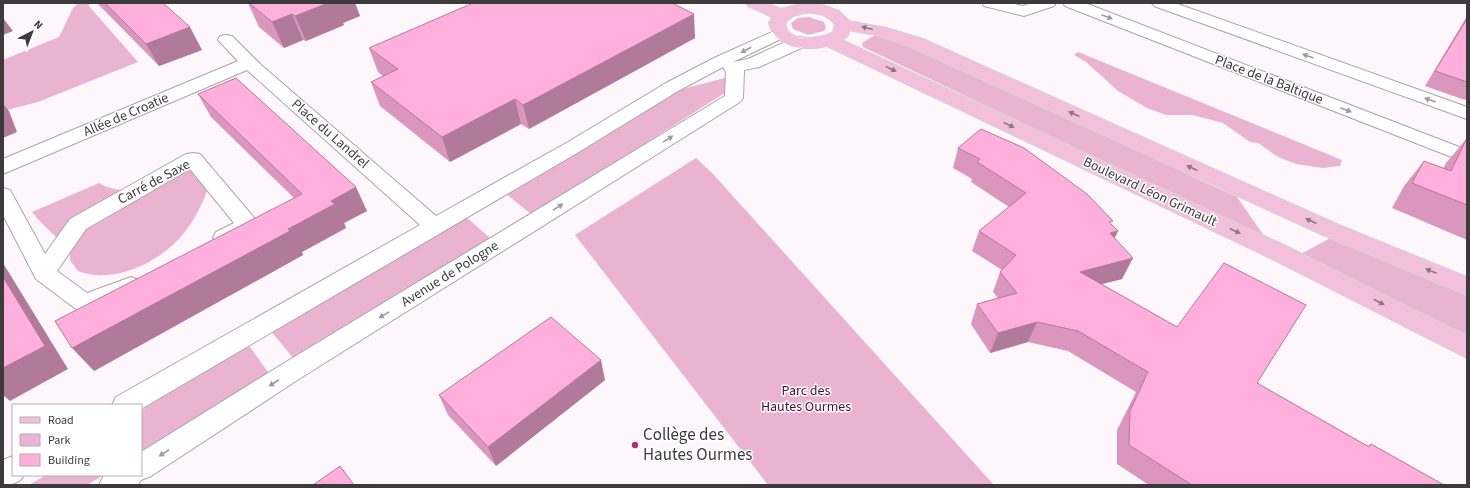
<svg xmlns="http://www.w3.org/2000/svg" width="1470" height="488" font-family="'Source Sans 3',sans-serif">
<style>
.green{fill:#ebb3d2}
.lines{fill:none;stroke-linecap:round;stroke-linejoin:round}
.minor-casing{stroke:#aba5a8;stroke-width:2}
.major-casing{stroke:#d4d4d4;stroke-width:2}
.minor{fill:#fff;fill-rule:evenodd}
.major{fill:#f2c0dd;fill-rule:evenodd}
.wall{fill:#db96bd}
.shaded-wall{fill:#b27a9a}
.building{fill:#ffafdc;stroke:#b27a9a}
.oneway{fill:#9e9c9d}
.oneway2{fill:#8e7684}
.poi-dot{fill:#ac3082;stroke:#fff;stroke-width:1.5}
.labels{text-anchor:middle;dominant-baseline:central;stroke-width:3;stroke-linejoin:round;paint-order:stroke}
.street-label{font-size:14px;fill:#3d3a3b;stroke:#fff}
.park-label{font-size:14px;fill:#4f0a39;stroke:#fff}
.near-poi-label{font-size:17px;fill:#3d3a3b;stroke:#fff;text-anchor:start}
</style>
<rect width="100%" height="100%" fill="#fdf6fa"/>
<g class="green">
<path d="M79,3H93L88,5L138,62L38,102L3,111V60L59,37L73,8Z"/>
<path d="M809,17L824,22L826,28L824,31L808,35L793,29L791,23L798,18Z"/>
<path d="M875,35L892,37L1118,138L1191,176L1237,197L1267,240L863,47L862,43Z"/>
<path d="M1078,52L1342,160L1340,166L1323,168L1296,164L1278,157L1258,143L1250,142L1223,123L1192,115H1166L1147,108L1118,91L1086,62L1074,55Z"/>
<path d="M732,76L728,91L532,215L505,193L679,90Z"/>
<path d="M696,158L712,173L994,485H768L575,235Z"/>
<path d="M190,170H196L210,182C204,201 196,218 184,233C161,262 114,285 78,271L70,260V250C57,237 44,227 32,212L99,183C133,202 156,176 190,170Z"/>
<path d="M465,216L491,239L294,359L270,330Z"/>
<path d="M1332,237L1467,290V341L1301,254Z"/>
<path d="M248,344L270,375L141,453V411L166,393Z"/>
<path d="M46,475H104L87,485H29Z"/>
</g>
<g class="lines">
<g class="minor-casing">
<g id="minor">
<path d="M982,3H1010L1023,6L1032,3H1056L1054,6L1024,16L984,6Z"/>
<path d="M1063,3H1085L1467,150V163L1065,6Z"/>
<path d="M1152,3H1175L1467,107V119L1154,6Z"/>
<path d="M781,28L787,30L789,33L787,36L733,62L748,59L794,38L800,37L806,38L808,42L806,46L759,67L744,70L743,98L740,102L299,379L151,476L141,480L138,485H99L104,475H141V452L281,365L725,96L726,72L723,67L678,91L582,150L141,409V405H112L116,397L420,225L247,70L3,174V159L238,61L218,40L220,36L226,35L232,36L260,64L436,216L568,142L666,83L714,58Z"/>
<path d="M193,153L200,154L256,220L259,225C252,237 229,247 216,244L213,238L216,232L234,223L190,169L86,229L57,271L87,293L131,277L139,280L143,286L139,292L84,312L76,309L36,279L3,215V188L10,190L45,254L70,219L186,154Z"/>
<path d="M13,456V475H24C20,483 11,485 3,485V460Z"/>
</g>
</g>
<g class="major-casing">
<path id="major" d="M746,3H767L781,9L800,4H820L839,11L849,21L887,28L923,39L1339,225L1467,277V295L1323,235L911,47L876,35L853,31L850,30L847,37L842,40L1286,246L1467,336V358L1270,258L827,46C804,51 776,49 769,23L772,18L770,16L748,6ZM805,13C816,12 829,15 835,25L833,32C821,39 783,44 786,22L793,16Z"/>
</g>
<use href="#minor" class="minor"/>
<use href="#major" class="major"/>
</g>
<g class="wall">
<path d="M97,3H163L202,50L159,66Z"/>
<path d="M248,3H355L360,16L343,23L344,25L306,41L303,40L284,48L259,27Z"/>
<path d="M1467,16V97L1465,100L1425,86Z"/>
<path d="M695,38L529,129L521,124L450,162L380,106L371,82L383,76L378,72L369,48Z"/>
<path d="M198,94L367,211L344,223L346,228L302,252L303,255L94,371L294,198L211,117Z"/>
<path d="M1467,138V240L1392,208L1404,186L1424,161L1443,169L1446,163Z"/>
<path d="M958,148L1111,224L1115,238L1122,279L1101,284L1257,383L1368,446L1371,444L1444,485H1149L1117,464V430L1136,392L1068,351L1028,342L990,353L971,324L977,304L998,298L993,292L1000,272L1002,270L972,251L979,231L1009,207L971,182L972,179L953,168Z"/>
<path d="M605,380L496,466L448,415L439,395Z"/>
</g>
<g class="shaded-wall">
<path d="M328,3H355L360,16L343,23L344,25L306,41L295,16Z"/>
<path d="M292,14L303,40L284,48L272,22Z"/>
<path d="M694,14L695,38L529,129L523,105Z"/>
<path d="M3,18L13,31L3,35Z"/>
<path d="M190,27L202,50L159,66L146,44Z"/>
<path d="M515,99L521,124L450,162L442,137Z"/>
<path d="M3,104L9,111L17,132L3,138Z"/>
<path d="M356,187L367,211L344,223L346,228L302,252L303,255L94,371L72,348L288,229L331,201Z"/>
<path d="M1118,231L1108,252L1110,233Z"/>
<path d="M1133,258L1122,279L1071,292L1080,272Z"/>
<path d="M3,263L68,369L10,401L3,395Z"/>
<path d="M1037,322L1028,342L990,353L998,333Z"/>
<path d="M601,360L605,380L496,466L488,447Z"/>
</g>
<g class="building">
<path d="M105,3H163L190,27L146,44Z"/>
<path d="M249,3H328L295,16L292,14L272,22Z"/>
<path d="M473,3H672L694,14L523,105L515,99L442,137L371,82L398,69L369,48Z"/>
<path d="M1467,19V82L1435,71Z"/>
<path d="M236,78L356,187L331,201L335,204L288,229L290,231L72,348L55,321L302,194L198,94Z"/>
<path d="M981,129L1024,148L1087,194L1113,221L1109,222L1118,231L1110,233L1133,258L1080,272L1177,327L1224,263L1306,305L1257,383L1369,447L1371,444L1444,485H1192L1129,445L1130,411L1148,372L1078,331L1037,322L998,333L977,304L1017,293L1000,272L1016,255L979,231L1026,193L977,162L980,159L958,148Z"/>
<path d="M1467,138V205L1412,183L1424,161L1451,171Z"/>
<path d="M3,277L45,346L3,368Z"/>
<path d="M551,317L601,360L488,447L439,395Z"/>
<path d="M340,466L354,485H313Z"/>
</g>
<defs><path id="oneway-solid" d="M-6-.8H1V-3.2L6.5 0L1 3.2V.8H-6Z"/></defs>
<g class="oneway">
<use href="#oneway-solid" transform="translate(1107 17) rotate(21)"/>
<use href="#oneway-solid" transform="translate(746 50) rotate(152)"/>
<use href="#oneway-solid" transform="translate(1308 56) rotate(-160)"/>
<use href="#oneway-solid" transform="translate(1430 100) rotate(-160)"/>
<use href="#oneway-solid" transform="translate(1346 110) rotate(21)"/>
<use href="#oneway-solid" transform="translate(668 139) rotate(-32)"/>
<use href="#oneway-solid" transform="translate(558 207) rotate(-32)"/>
<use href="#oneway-solid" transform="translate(384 315) rotate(149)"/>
<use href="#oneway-solid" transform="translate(274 383) rotate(147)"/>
<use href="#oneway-solid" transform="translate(164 453) rotate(147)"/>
</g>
<g class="oneway2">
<use href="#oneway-solid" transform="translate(867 28) rotate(-166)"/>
<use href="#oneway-solid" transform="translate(891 69) rotate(26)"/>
<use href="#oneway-solid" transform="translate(1074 114) rotate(-155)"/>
<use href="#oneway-solid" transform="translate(1009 125) rotate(26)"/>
<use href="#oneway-solid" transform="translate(1192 168) rotate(-155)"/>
<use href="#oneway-solid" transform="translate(1311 221) rotate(-156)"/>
<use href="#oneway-solid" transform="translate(1235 231) rotate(25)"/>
<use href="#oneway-solid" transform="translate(1431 271) rotate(-158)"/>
<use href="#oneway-solid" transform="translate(1379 302) rotate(28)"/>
</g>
<circle class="poi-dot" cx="635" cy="445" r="4"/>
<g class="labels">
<g class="street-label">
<text transform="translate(1269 80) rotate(21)">Place de la Baltique</text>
<text transform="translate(126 115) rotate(-23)">Allée de Croatie</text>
<text transform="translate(330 134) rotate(41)">Place du Landrel</text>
<text transform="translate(154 182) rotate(-28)">Carré de Saxe</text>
<text transform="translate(1150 192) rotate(25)">Boulevard Léon Grimault</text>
<text transform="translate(450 274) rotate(-32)">Avenue de Pologne</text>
</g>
<g class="park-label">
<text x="806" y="391">Parc des<tspan x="806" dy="16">Hautes Ourmes</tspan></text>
</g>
<g class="near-poi-label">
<text x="643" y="435">Collège des<tspan x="643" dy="20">Hautes Ourmes</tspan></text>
</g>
</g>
<rect width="1470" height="488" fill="none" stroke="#3d3a3b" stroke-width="8"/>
<rect x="12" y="404" width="130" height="72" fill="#ffffff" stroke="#b1b0b1"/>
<rect x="20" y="417" width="20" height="6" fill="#f2c0dd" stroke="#b1b0b1"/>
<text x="48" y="424" font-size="12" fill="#3d3a3b">Road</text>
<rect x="20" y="434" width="20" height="12" fill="#ebb3d2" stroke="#b1b0b1"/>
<text x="48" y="444" font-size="12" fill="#3d3a3b">Park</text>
<rect x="20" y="454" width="20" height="12" fill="#ffafdc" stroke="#b1b0b1"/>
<text x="48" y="464" font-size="12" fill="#3d3a3b">Building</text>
<g transform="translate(32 32) rotate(42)" stroke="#ffffff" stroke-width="3" paint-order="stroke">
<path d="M0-3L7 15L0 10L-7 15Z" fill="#3d3a3b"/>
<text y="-6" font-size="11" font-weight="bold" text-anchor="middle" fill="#3d3a3b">N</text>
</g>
</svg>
